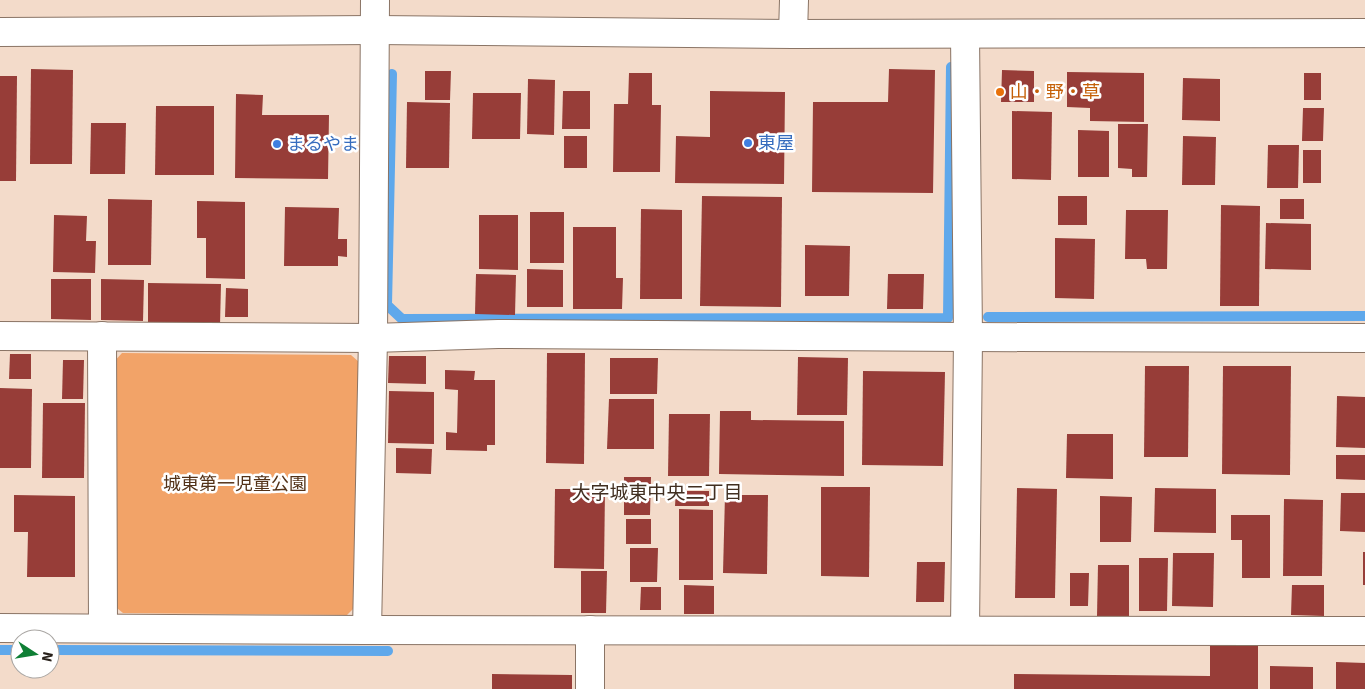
<svg xmlns="http://www.w3.org/2000/svg" width="1365" height="689" font-family="Signika,'Noto Sans JP',sans-serif">
<style>
.park{fill:#f2a368}
.lines{fill:none;stroke-linecap:round;stroke-linejoin:round}
.stream{stroke:#5fa8eb;stroke-width:10}
.building{fill:#973d38}
.street-casing{stroke:#8a7465;stroke-width:30}
.secondary-casing{stroke:#8a7465;stroke-width:30}
.street{stroke:#fff;stroke-width:28}
.secondary{stroke:#fff;stroke-width:28}
.food-dot{fill:#e8710a;stroke:#fff;stroke-width:2}
.shop-dot{fill:#3f7fe0;stroke:#fff;stroke-width:2}
.labels{text-anchor:middle;dominant-baseline:central;stroke-width:5;stroke-linejoin:round;paint-order:stroke}
.food-label{font-size:18px;fill:#c56008;stroke:#fff;text-anchor:start}
.shop-label{font-size:18px;fill:#366cbe;stroke:#fff;text-anchor:start}
.park-label{font-size:18px;fill:#533218;stroke:#fff}
.neighbourhood-label{font-size:19px;fill:#412f21;stroke:#fff}
</style>
<rect width="100%" height="100%" fill="#f3dbca"/>
<path class="park" d="M122,353L351,355L359,362L358,604L347,615L123,613L112,604V364Z"/>
<g class="lines">
<g class="stream">
<path d="M392,74L387,305L402,319L948,318L951,67"/>
<path d="M988,317L1365,316"/>
<path d="M0,650H20"/>
<path d="M50,650L388,651"/>
</g>
</g>
<g class="building">
<path d="M31,69L73,70L72,164H30Z"/>
<path d="M889,69L935,70L933,193L812,192L813,102H888Z"/>
<path d="M1002,70L1034,71V102H1001Z"/>
<path d="M425,71H451L450,100H425Z"/>
<path d="M1067,72L1144,73V122L1090,121V108L1067,107Z"/>
<path d="M629,73H652V105H661L660,172H613L614,104H628Z"/>
<rect x="1304" y="73" width="17" height="27"/>
<path d="M0,76H17L16,181H0Z"/>
<path d="M1183,78L1220,79V121L1182,120Z"/>
<path d="M528,79L555,80L554,135L527,134Z"/>
<path d="M563,91H590V129H562Z"/>
<path d="M710,91L785,92L784,184L675,183L676,136L710,137Z"/>
<path d="M473,93H521L520,139H472Z"/>
<path d="M236,94L263,95L262,115H329L328,179L235,178Z"/>
<path d="M407,102L450,103L449,168H406Z"/>
<path d="M156,106H214V175H155Z"/>
<path d="M1303,108H1324L1323,141H1302Z"/>
<path d="M1012,111L1052,112L1051,180L1012,179Z"/>
<path d="M91,123H126L125,174H90Z"/>
<path d="M1118,124H1148L1147,177H1132V169L1118,168Z"/>
<path d="M1078,130L1109,131V177H1078Z"/>
<rect x="564" y="136" width="23" height="32"/>
<path d="M1183,136L1216,137L1215,185H1182Z"/>
<path d="M1268,145H1299L1298,188H1267Z"/>
<rect x="1303" y="150" width="18" height="33"/>
<path d="M702,196L782,197L781,307L700,306Z"/>
<rect x="1058" y="196" width="29" height="29"/>
<path d="M108,199L152,200L151,265H108Z"/>
<rect x="1280" y="199" width="24" height="20"/>
<path d="M197,201L245,202V279L206,278V238H197Z"/>
<path d="M1221,205L1260,206L1259,306H1220Z"/>
<path d="M285,207L339,208L338,239H347V257L338,256V266H284Z"/>
<path d="M641,209L682,210V299H640Z"/>
<path d="M1126,210H1168L1167,269H1147L1146,259H1125Z"/>
<rect x="530" y="212" width="34" height="51"/>
<path d="M54,215L87,216L86,241H96L95,273L53,272Z"/>
<path d="M479,215H518V270L479,269Z"/>
<path d="M1266,223L1311,224V270L1265,269Z"/>
<path d="M573,227H616V278H623L622,309H573Z"/>
<path d="M1055,238L1095,239L1094,299L1055,298Z"/>
<path d="M805,245L850,246L849,296H805Z"/>
<path d="M527,269L563,270V307H527Z"/>
<path d="M476,274L516,275L515,315L475,314Z"/>
<path d="M888,274H924L923,309H887Z"/>
<path d="M51,279H91V320L51,319Z"/>
<path d="M101,279L144,280L143,321L101,320Z"/>
<path d="M148,283L221,284L220,325H148Z"/>
<path d="M226,288L248,289V317H225Z"/>
<path d="M547,353H585L584,464L546,463Z"/>
<path d="M10,354H31V379H9Z"/>
<path d="M389,356H426V384L388,383Z"/>
<path d="M798,357L848,358L847,415H797Z"/>
<path d="M610,358H658L657,394H610Z"/>
<path d="M63,360H84L83,399H62Z"/>
<path d="M1145,366H1189L1188,457H1144Z"/>
<path d="M1223,366H1291L1290,475L1222,474Z"/>
<path d="M445,370L475,371L474,380H495V445H487V451L446,450V432L457,433L458,390L445,389Z"/>
<path d="M863,371L945,372L943,466L862,465Z"/>
<path d="M0,388L32,389L31,468H0Z"/>
<path d="M389,391L434,392V444L388,443Z"/>
<path d="M1337,396L1365,397V448L1336,447Z"/>
<path d="M609,399H654V449H607Z"/>
<path d="M43,403H85L84,478H42Z"/>
<path d="M720,411H751V420L844,421V476L719,474Z"/>
<path d="M669,414H710L709,476H668Z"/>
<path d="M1067,434H1113V479L1066,478Z"/>
<path d="M396,448L432,449L431,474L396,473Z"/>
<path d="M1336,455H1365V480L1336,479Z"/>
<path d="M624,477H651L650,515H624Z"/>
<path d="M821,487H870L869,577L821,576Z"/>
<path d="M1017,488L1057,489L1055,598H1015Z"/>
<path d="M1155,488L1216,489V533L1154,532Z"/>
<path d="M555,489H605L604,569L554,568Z"/>
<path d="M676,491H709V506H675Z"/>
<path d="M1341,493H1365V532L1340,531Z"/>
<path d="M14,495L75,496V577H27L28,532H14Z"/>
<path d="M725,495H768L767,574L723,573Z"/>
<path d="M1100,496L1132,497L1131,542H1100Z"/>
<path d="M1284,499L1323,500L1322,576H1283Z"/>
<path d="M679,509L713,510V580H679Z"/>
<path d="M1231,515H1270V578H1242V540H1231Z"/>
<rect x="626" y="519" width="25" height="25"/>
<path d="M630,548H658L657,582H630Z"/>
<rect x="1363" y="552" width="2" height="33"/>
<path d="M1173,553H1214L1213,607L1172,606Z"/>
<path d="M1139,558H1168L1167,611H1139Z"/>
<path d="M917,562H945L944,602H916Z"/>
<path d="M1098,565H1129V616H1097Z"/>
<path d="M581,571H607L606,613H581Z"/>
<path d="M1070,573H1089L1088,606H1070Z"/>
<path d="M684,585L714,586V614H684Z"/>
<path d="M1292,585H1324V616L1291,615Z"/>
<path d="M641,587H661V610H640Z"/>
<path d="M1210,645H1258V689H1014V674L1210,676Z"/>
<path d="M1336,662L1365,663V689H1336Z"/>
<path d="M1270,666L1313,667V689H1270Z"/>
<path d="M492,674L572,675V689H492Z"/>
</g>
<g class="lines">
<g class="street-casing">
<g id="street">
<path d="M793,34L794,0"/>
<path d="M0,336L373,338L498,334L968,337L1365,338"/>
<path d="M102,336L103,628"/>
<path d="M0,628L367,630L1365,631"/>
<path d="M367,630L373,338L375,0"/>
<path d="M590,630V689"/>
<path d="M965,630L968,337L965,34"/>
</g>
</g>
<g class="secondary-casing">
<path id="secondary" d="M0,32L376,30L793,34L1365,33"/>
</g>
<use href="#street" class="street"/>
<use href="#secondary" class="secondary"/>
</g>
<circle class="food-dot" cx="1000" cy="92" r="5"/>
<g class="shop-dot">
<circle cx="748" cy="143" r="5"/>
<circle cx="277" cy="144" r="5"/>
</g>
<g class="labels">
<g class="food-label">
<text x="1010" y="92">山・野・草</text>
</g>
<g class="shop-label">
<text x="758" y="143">東屋</text>
<text x="287" y="144">まるやま</text>
</g>
<g class="park-label">
<text x="235" y="484">城東第一児童公園</text>
</g>
<g class="neighbourhood-label">
<text x="657" y="493">大字城東中央二丁目</text>
</g>
</g>
<g transform="translate(35 654) rotate(102)"><circle r="24" fill="#ffffff" stroke="#a9a6a3"/>
<path d="M0-4L9 19L0 12L-9 19Z" fill="#0f7f35"/>
<text y="-8" font-size="14" font-weight="bold" text-anchor="middle" fill="#28201a">N</text>
</g>
</svg>
